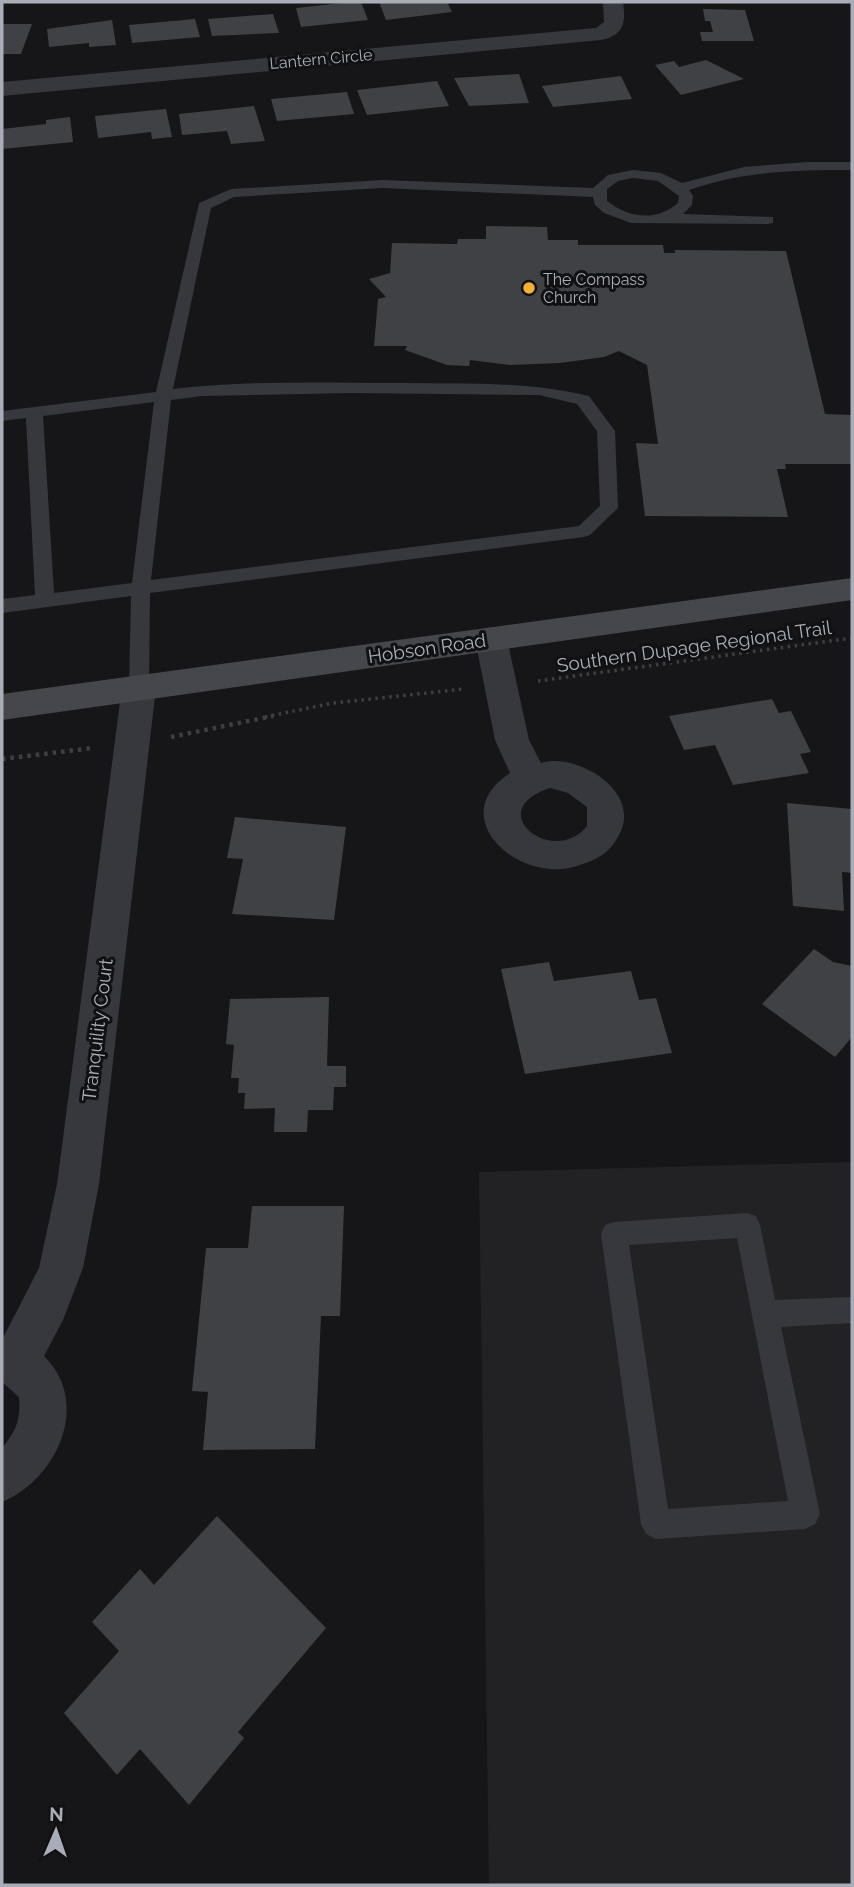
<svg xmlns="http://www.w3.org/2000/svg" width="854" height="1887" font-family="Raleway,sans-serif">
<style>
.built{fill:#222225}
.building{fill:#404145}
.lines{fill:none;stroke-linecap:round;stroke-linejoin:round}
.path-far1{stroke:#3d3f44;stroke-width:3.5;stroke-dasharray:2.5 4.5;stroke-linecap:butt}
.path{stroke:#3d3f44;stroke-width:4.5;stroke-dasharray:3.5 5;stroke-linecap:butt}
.lane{fill:#37383d;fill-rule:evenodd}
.street{fill:#37383d;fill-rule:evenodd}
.secondary{fill:#45474d;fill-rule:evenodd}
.poi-dot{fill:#f2b134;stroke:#111113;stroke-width:2.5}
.labels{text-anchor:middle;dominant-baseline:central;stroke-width:6;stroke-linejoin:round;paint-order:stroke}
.far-street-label{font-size:16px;fill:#a8adb8;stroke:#111113}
.far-poi-label{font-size:16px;fill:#a8adb8;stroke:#111113;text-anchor:start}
.street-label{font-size:19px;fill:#a8adb8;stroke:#111113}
</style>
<rect width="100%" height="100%" fill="#161618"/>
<path class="built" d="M852,1162V1885H489L479,1172Z"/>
<g class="building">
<path d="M351,2H361L368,20L301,27L296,8Z"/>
<path d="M379,2H447L452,12L386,20Z"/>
<path d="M703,9L745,10L754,41H702L700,32H713L710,21H705Z"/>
<path d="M273,14L279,33L212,36L208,19Z"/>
<path d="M195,19L200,37L132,43L129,25Z"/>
<path d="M112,20L116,45L89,47V43L49,47L47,29Z"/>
<path d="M2,24H32L21,54H2Z"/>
<path d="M706,60L744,79L681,95L655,65L674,61L679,67Z"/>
<path d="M519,74L529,103L469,106L454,78Z"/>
<path d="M621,76L632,99L553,107L542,86Z"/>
<path d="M437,81L449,106L367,115L357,90Z"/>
<path d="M347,92L354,114L277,121L271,99Z"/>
<path d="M254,106L265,141L231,144L227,131L182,135L179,114Z"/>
<path d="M166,109L172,137L152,139L151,132L98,138L95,116Z"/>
<path d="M70,117L73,142L2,149V129L46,124V120Z"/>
<path d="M486,226L547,227L548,240H578V245H663L664,253H675V250L786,251L825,414L852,415V464H785L786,469H777L788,517L645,516L636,443L658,444L647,365L619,351L604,357L560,363L510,365L470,360L469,366L447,365L405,350L407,346H374L378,299L386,297L369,279L390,273L392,243L457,244L458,239H486Z"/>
<path d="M772,699L779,713L791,711L811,752L800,754L809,773L733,785L715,745L684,750L669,716Z"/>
<path d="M787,803L852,809V873L842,872L844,911L793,906Z"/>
<path d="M235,817L346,827L334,920L232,914L243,859L227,858Z"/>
<path d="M814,949L833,962L852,966V1037L835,1057L762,1004Z"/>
<path d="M549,962L554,981L631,971L639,1000L656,998L672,1053L525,1074L501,969Z"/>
<path d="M329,997L327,1066H346V1087H334L333,1110H308L307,1132H274L275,1108L244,1109L245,1093H238L239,1078H231L234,1045L226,1044L230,999Z"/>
<path d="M252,1206H344L340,1316H321L315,1449L203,1450L208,1392L192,1391L206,1248H248Z"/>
<path d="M217,1516L326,1628L238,1732L244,1738L189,1805L140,1749L117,1775L64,1713L119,1651L92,1622L140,1569L154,1585Z"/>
</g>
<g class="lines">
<g class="path-far1">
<path d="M538,681L852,638"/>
<path d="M265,717L333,703L463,689"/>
</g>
<g class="path">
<path d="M171,737L273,716"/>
<path d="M2,759L93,748"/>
</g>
<g class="lane">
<path d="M808,162H852V170C796,170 742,171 689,190L693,196L692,205L683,214L773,217V223L768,224L631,223L604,213L595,205L593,197L382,188L234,197L211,208L173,389C248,380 327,383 403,383C466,384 528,381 589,396L615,431L618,508L590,535L584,537L150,593L149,687L139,694L129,687L131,596L2,613V599L35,595L26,418L2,421V411L156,392L199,203L231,189L382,180L593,188L608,175L633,170L661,173L682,183L744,167ZM633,178L658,181L679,196L678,203C656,222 629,218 607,201V189L618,181ZM351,393L539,395L577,404L597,431L600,506L579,526L151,580L171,400L202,396ZM154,402L132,583L54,593L43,416Z"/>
<path d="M747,1213L756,1216L760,1225L775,1300L852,1297V1323L781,1327L820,1514L815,1524L805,1529L656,1539L646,1534L641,1524L601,1234L605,1225L614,1222ZM737,1238L788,1501L668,1509L629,1245Z"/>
</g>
<g class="street">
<path d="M603,2H623C626,23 624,35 601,40L2,96V82L596,28L604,22Z"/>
<path d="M491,627L503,631L507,639L529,740L541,763C577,752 641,791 620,833C610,853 600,858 580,865C520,887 442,817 510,773L495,740L475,639L479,631ZM550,788L568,793L587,807V826C554,868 480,811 550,788Z"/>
<path d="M139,675L151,678L156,687L99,1184L83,1268L63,1320L44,1356C92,1403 57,1479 2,1502V1448C16,1431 21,1420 19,1397L2,1382V1335L4,1336L39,1268L57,1184L122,687L127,678Z"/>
</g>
<path class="secondary" d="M852,578V600L2,720V694Z"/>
</g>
<circle class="poi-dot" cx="529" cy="288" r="7"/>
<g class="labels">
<g class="far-street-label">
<text transform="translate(321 59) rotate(-5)">Lantern Circle</text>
</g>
<g class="far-poi-label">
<text x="543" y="279">The Compass<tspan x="543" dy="18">Church</tspan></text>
</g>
<g class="street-label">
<text transform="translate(694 646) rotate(-8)">Southern Dupage Regional Trail</text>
<text transform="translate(427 648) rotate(-8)">Hobson Road</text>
<text transform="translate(97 1030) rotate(-83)">Tranquility Court</text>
</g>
</g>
<rect width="854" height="1887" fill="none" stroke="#a8adb8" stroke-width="7"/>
<g transform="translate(56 1831) rotate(2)" stroke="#111113" stroke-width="5" paint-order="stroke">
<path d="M0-5L12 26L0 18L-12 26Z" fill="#a8adb8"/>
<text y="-10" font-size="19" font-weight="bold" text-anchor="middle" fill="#a8adb8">N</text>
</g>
</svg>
